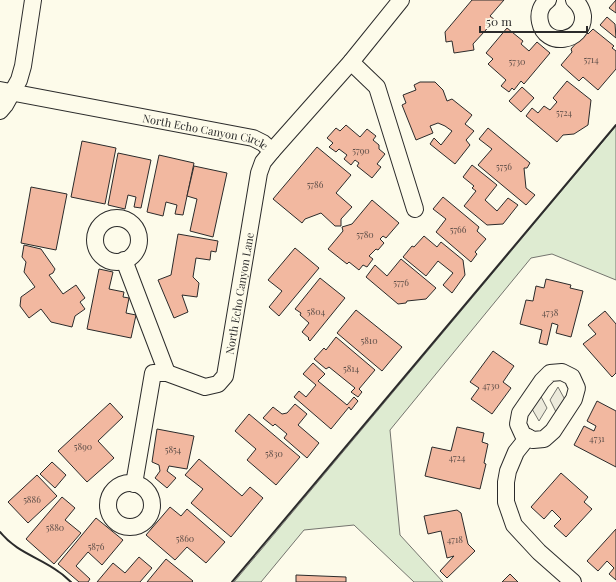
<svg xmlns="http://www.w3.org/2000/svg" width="616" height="582" font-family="'Playfair Display',serif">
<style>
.grass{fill:#deebd1;stroke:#74746e}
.parking{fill:#eceadb;stroke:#74746e}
.building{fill:#f2b8a0;stroke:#2b2b2b}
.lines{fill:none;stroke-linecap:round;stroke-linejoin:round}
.minor-casing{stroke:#2b2b2b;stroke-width:18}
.minor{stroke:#fdfbea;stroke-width:16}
.wall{stroke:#2b2b2b;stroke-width:2}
.labels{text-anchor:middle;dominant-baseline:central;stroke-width:3;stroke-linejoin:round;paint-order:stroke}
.number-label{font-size:9px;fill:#5d4e48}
.street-label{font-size:11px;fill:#2b2b2b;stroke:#fdfbea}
</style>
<rect width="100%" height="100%" fill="#fdfbea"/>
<path class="grass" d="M616,126V280L552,254L531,258L390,430L400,535L443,582H414L354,525L304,530L261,582H234Z"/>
<g class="parking">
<path d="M558,387L569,407L560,420L550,400Z"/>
<path d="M537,389L547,408L539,421L528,402Z"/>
</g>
<g class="building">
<path d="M472,0H504L490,16L495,20L473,44L474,50L454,53L452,41L446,42L445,32Z"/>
<path d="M616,0V13L609,8Z"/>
<path d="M607,17L615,24L616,38L600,25Z"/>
<path d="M507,28L523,41L521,44L529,51L537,42L550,53L524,84L521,81L514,90L512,88L509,92L501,86L506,80L488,64L493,59L486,53Z"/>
<path d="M593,29L614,46L612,48L616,51V69L598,90L583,77L579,81L561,65L572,52L571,49L586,32L588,34Z"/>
<path d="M567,81L591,100L588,125L574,134L563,135L557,142L526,116L532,108L538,113L544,106L550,110L557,102L553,98Z"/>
<path d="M420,82H435L443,90L447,101L452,99L472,115L465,124L474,131L466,140L470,145L455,164L430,144L434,138L441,145L452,131L445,126L438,123L430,126L433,133L416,140L402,105L406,103L403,95L416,90L414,85Z"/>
<path d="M522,87L534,98L521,112L509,101Z"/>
<path d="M346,125L360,137L367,129L376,136L373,140L379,145V149L385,154L377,164L381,167L372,178L357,166L359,163L355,160L351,165L344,159L347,155L339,149L336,152L329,147L333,143L327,138L336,128L340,131Z"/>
<path d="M488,128L530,163L527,168H524L526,188L535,195L526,205L478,165L492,149L479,139Z"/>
<path d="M82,141L116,148L105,204L71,197Z"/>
<path d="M317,147L351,175L336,193L352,207L341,219V226H335L321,213L305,219L302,223L273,199Z"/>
<path d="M118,153L151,160L141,208L134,207L136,197L128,195L125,209L108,205Z"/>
<path d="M159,155L194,163L183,215L175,214L177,205L166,202L163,216L147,212Z"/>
<path d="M472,165L497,185L485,200L497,211L508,198L518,205L503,224L487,225L464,206L476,191L472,188L474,186L463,177Z"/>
<path d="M194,166L227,173L213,237L190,231L197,199L187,196Z"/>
<path d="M31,187L67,194L56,250L21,243Z"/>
<path d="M443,197L479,227L477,231L486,239L475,252L477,254L471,262L436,232L446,219L433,209Z"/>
<path d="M372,200L399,223L386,238L383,236L380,239L384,243L378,250L376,249L369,256L373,259L367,267L363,265L359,270L349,262L347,264L328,249L343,231L342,227L352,224Z"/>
<path d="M178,234L218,241L216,252L211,251L210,260L196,258L193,277L199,283L197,297L182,295L188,312L174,318L158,280L171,275Z"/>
<path d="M424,236L437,247L441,242L463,260L465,275L452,293L443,285L453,273L438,261L426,276L403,257L412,246L414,247Z"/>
<path d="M24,245L41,249L55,269L53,273L49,275L63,294L76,285L85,298L80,302L85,309L75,316L72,327L51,322L41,309L29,318L20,306L21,297L35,287L24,272L26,262L22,257Z"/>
<path d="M295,248L319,268L279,316L269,307L282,291L268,280Z"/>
<path d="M401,259L436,288L426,299L407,301L406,303L398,304L366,277L375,265L387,276Z"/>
<path d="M99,269L113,272L109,289L124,292L123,297L129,298L126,313L136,315L131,338L87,329Z"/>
<path d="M320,278L345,298L310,341L308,339L309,338L302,332L309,323L300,315L301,313L295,309Z"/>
<path d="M546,279L571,285L570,288L583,291L571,337L556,333L558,325L552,323L547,345L539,343L542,330L520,324L526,300L533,301L536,286L544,288Z"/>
<path d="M356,310L402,347L382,371L337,333Z"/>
<path d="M605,311L616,324V373L612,377L583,344L596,334L588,325Z"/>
<path d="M336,337L375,370L359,389L362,392L358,397L351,392L355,388L329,367L326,369L314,359L324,348L326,350Z"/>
<path d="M493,351L514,366L503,382L511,388L492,414L471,399L479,388L470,382Z"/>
<path d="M313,363L325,374L318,381L347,405L354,397L358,401L351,410L349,407L331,429L294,397L299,391L306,397L316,385L303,374Z"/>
<path d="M597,401L616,411V467L574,445L584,426L594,431L596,426L587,421Z"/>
<path d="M110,403L123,417L98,441L114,458L87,482L58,451Z"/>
<path d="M295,404L307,414L298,425L319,443L307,458L284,438L287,434L275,424L273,426L263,418L273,407L282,414L287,413Z"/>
<path d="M249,414L300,457L276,485L247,460L256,449L235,431Z"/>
<path d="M457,427L484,433L482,442L488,444L484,463L486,464L480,489L425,476L432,447L451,451Z"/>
<path d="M157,429L194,436L187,469L169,466L167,471L176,478L167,488L155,478L160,471L159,465L152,462Z"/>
<path d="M199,459L242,496L250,487L263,498L231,537L191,503L203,489L185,475Z"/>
<path d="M52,462L66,475L55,488L40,474Z"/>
<path d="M561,473L588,497L584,502L592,509L566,537L554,526L561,519L552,510L544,519L531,507Z"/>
<path d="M37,475L57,496L28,523L8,502Z"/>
<path d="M62,497L75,508L65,520L81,533L54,564L26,539Z"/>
<path d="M170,507L181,516L187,509L225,542L206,563L187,547L175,560L146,535Z"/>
<path d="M457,510L461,513L468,544L475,551L447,578L440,571L454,556L447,558L441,531L428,534L424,516Z"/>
<path d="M96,518L123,540L102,565L88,552L76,566L90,579L88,582H79L58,564Z"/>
<path d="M616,529V580L609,574L614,568L607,561L598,571L587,561Z"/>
<path d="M139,557L152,568L140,582H97L113,563L125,573Z"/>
<path d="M166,559L193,581L192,582H147Z"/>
<path d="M510,574L518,582H502Z"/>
<path d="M296,575L346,577V582H296Z"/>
</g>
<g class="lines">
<g class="minor-casing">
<g id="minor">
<path d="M548,0C541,5 538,13 540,22C545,48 584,43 583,16C582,9 579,4 574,0"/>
<path d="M351,62L377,87L415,209"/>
<path id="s1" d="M0,90L253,138L263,143L272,151"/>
<path d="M0,111L5,105L19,80L23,66L33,0"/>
<circle cx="117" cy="240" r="22"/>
<path d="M124,260L167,373"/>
<path d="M562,372L572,377L577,388L574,399L553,431L544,439L533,440L523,435L518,424L520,413L542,381L550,373Z"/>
<path d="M528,437L516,452L508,471L506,482V502L514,525L539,552L573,582"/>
<circle cx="130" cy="505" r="22"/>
<path id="s2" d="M134,484L153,373H167L205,387L218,384L225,376L259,173L263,162L272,151L351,62L401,0"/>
</g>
</g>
<use href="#minor" class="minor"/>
<g class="wall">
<path d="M0,532C17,553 39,557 59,572C64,575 67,579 71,582"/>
<path d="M232,582L616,125"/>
</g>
</g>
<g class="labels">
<g class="number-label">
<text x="591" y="59">5714</text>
<text x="517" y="61">5730</text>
<text x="564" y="112">5724</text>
<text x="361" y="150">5790</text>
<text x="504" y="166">5756</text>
<text x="315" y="184">5786</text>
<text x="458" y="229">5766</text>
<text x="365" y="234">5780</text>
<text x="401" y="282">5776</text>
<text x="316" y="311">5804</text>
<text x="550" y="312">4738</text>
<text x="369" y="340">5810</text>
<text x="351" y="368">5814</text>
<text x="491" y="385">4730</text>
<text x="597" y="438">4731</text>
<text x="83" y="446">5890</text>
<text x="173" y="449">5854</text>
<text x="274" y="453">5830</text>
<text x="457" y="457">4724</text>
<text x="32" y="499">5886</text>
<text x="55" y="527">5880</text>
<text x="185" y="538">5860</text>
<text x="455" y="539">4718</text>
<text x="96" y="546">5876</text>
</g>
<g class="street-label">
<text stroke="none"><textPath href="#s1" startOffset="210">North Echo Canyon Circle</textPath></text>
<text stroke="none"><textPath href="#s2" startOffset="275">North Echo Canyon Lane</textPath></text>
</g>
</g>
<path d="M480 26v6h107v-6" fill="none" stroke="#2b2b2b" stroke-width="2"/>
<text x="486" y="26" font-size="12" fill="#2b2b2b" stroke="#fdfbea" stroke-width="3" paint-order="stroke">50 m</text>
</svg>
